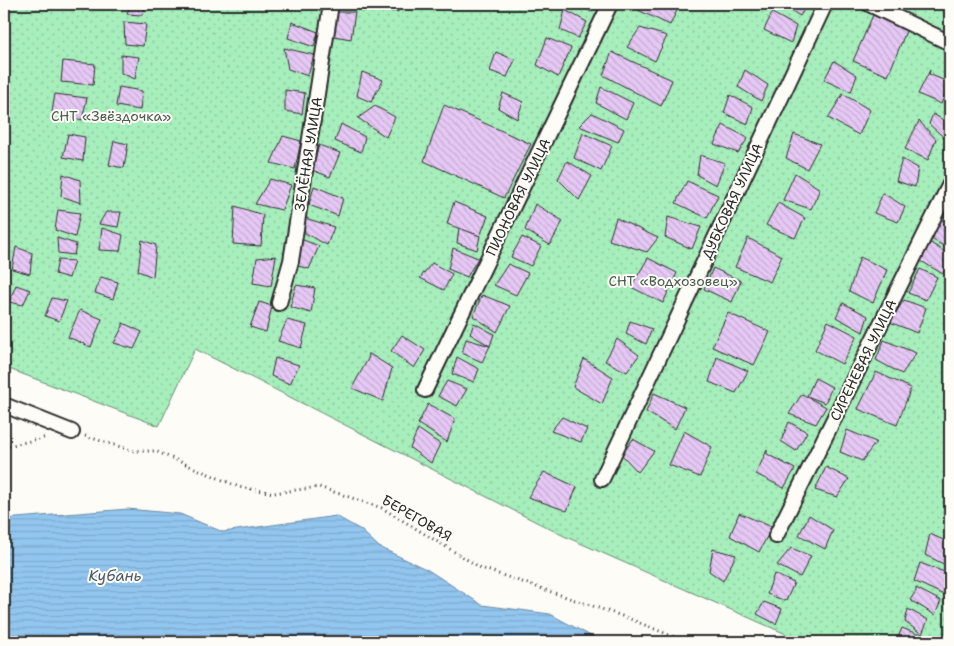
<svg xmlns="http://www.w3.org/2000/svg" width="954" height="646" font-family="'Shantell Sans',sans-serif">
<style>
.garden{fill:url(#garden-dots);stroke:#688c73}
.water{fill:url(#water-rules);stroke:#6988a1}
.building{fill:url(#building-back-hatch);stroke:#2b2b2b}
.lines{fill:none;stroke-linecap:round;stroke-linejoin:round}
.minor-casing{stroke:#2b2b2b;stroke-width:18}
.path{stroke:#2b2b2b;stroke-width:3;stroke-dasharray:1 4;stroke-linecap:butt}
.minor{stroke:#fdfcf7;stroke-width:14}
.labels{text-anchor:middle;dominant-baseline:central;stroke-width:4;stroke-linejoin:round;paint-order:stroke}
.park-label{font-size:14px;fill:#4a5c4f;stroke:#fdfcf7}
.street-label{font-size:14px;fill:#2b2b2b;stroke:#fdfcf7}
.water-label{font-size:15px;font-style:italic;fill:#4a5a66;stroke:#fdfcf7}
</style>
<defs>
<pattern id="garden-dots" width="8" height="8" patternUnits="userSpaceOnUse" patternTransform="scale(1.25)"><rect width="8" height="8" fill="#a6eebb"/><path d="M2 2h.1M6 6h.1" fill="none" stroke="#8fcca1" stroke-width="1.8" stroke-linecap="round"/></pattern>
<pattern id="water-rules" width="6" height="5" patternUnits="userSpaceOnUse" patternTransform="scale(1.25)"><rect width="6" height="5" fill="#92c6ef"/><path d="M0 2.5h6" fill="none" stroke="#7eaacd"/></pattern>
<pattern id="building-back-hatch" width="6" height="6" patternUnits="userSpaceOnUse" patternTransform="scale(1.25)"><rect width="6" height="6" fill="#e6c8f5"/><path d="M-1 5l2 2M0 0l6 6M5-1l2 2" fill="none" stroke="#c5acd2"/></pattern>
</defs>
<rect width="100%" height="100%" fill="#fdfcf7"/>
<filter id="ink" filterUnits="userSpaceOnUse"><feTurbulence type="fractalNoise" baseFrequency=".02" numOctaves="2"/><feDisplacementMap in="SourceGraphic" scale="10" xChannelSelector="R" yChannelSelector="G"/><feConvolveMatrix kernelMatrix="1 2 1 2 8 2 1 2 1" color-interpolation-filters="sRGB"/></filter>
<g filter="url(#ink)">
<path class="garden" d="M4,4H950V642H804L564,536L195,349L159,426L4,367Z"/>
<path class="water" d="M128,509L180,514L223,532L336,516L361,530L379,547L428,570L482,605L550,614L602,642H4V519Z"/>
<g class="building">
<path d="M130,4H147L142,15L127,14Z"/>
<path d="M372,4H398V12L372,7Z"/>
<path d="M577,4H595L591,12Z"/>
<path d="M641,4H680L670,25L638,10Z"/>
<path d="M781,4H807L800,16Z"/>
<path d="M565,10L587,22L578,38L560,30Z"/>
<path d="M334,12H355L351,39L328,35Z"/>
<path d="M772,13L796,26L791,43L764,30Z"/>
<path d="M4,15H8L5,34H4Z"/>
<path d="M873,15L906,31L888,76L853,61Z"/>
<path d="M124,22L146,24L143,46L125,44Z"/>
<path d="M292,22L318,32L314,47L288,38Z"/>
<path d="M640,28L667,36L655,61L627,47Z"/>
<path d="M547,38L571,48L558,77L537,65Z"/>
<path d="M284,48L314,55L308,76L288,69Z"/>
<path d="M496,52L515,60L507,77L490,71Z"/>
<path d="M612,52L672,80L661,106L603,75Z"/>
<path d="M121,55L139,57L135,79L121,73Z"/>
<path d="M63,61L95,64L93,85L61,82Z"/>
<path d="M834,61L857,75L851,92L824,80Z"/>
<path d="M745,70L768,85L761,101L738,87Z"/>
<path d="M930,70L929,74L950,83L941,104L918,94Z"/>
<path d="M362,72L383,80L371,102L357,96Z"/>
<path d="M119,87L142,91L140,110L116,106Z"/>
<path d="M601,87L633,103L626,119L596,103Z"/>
<path d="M285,90L305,93L302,114L285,111Z"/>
<path d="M503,93L523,102L517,119L498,108Z"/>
<path d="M55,94L87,98L82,120L52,112Z"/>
<path d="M843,94L870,110L859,135L828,118Z"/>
<path d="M730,95L753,107L748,124L724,113Z"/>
<path d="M444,105L531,144L504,198L424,161Z"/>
<path d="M375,106L395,117L386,137L358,118Z"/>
<path d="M592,113L624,129L618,142L579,126Z"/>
<path d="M933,114L950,124V143L929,124Z"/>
<path d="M4,119L7,120L4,137Z"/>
<path d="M919,121L936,139L928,160L905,149Z"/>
<path d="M341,124L365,137L361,152L335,141Z"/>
<path d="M723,125L748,138L738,153L714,144Z"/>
<path d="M583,133L612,146L601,171L574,158Z"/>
<path d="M68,134L85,137L83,161L63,157Z"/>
<path d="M794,134L820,144L807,169L786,158Z"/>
<path d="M283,136L301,141L295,169L271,163Z"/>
<path d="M114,141L128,144L124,168L109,165Z"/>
<path d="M319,145L340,153L330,177L312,170Z"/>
<path d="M700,155L725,163L716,185L697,175Z"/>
<path d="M902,159L918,168L915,187L896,181Z"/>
<path d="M567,161L592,176L579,200L558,179Z"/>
<path d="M795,173L820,189L811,209L783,200Z"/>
<path d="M63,174L80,180L81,203L61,196Z"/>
<path d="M270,179L291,185L282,210L255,204Z"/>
<path d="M687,181L718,195L707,218L676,203Z"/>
<path d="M314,186L343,198L338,216L309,205Z"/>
<path d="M883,193L905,207L898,222L874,213Z"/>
<path d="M454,202L488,216L480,236L447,224Z"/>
<path d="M778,203L805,218L795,238L766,225Z"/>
<path d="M535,204L563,221L550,245L525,230Z"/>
<path d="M235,206L263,215L261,246L233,244Z"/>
<path d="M58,210L80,213L75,237L55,230Z"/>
<path d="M106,212H121L118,227L99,224Z"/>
<path d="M302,214L305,218L334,227L327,245L305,233Z"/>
<path d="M668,217L701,227L692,249L665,237Z"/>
<path d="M616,218L658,238L647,252L609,240Z"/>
<path d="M939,218L950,224V250L930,238Z"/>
<path d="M102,228L123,235L120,251L99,250Z"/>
<path d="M459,228L480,236L477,250L457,243Z"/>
<path d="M522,237L541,246L531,266L511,257Z"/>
<path d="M57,238L76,244L74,255L58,253Z"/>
<path d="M298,238L319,246L309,269L295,265Z"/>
<path d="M748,238L782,256L770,282L735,267Z"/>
<path d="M142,240L156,245L153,277L138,271Z"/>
<path d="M929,242L950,255L943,274L921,261Z"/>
<path d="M16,247L32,253L30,274L12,269Z"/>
<path d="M453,248L478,258L467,277L448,269Z"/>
<path d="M276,256L271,286L253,283L257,258Z"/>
<path d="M860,257L887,270L873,303L849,291Z"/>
<path d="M648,258L677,273L663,303L631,287Z"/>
<path d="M58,260L74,261L69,278L55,274Z"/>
<path d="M432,263L452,274L444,290L420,278Z"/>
<path d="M508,264L528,273L516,295L494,285Z"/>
<path d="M713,268L741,281L732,302L704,289Z"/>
<path d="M920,269L937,277L926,300L908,293Z"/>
<path d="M101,277L118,282L113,299L95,293Z"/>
<path d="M16,285L30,290L23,305L9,302Z"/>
<path d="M296,285L315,288L311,313L290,307Z"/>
<path d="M482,295L510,306L497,332L473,316Z"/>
<path d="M52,298L67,301L59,321L45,316Z"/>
<path d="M904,300L926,308L917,333L890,322Z"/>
<path d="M259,302L272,306L266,332L250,327Z"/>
<path d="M843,303L868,316L863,332L836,317Z"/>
<path d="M80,310L102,319L91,347L68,337Z"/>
<path d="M728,313L770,332L754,365L712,347Z"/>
<path d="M287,320L307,325L301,348L278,341Z"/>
<path d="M630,321L652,329L646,344L626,334Z"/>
<path d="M828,321L857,336L842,364L815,350Z"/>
<path d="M123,323L142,332L134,349L114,343L123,326Z"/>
<path d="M474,323L494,334L490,346L470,334Z"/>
<path d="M402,335L425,350L414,368L391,351Z"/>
<path d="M466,339L490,346L482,362L462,353Z"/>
<path d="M617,339L639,355L627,372L605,361Z"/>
<path d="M884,340L916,353L902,374L876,360Z"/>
<path d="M368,353L392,368L383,401L352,388L369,357Z"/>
<path d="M457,357L479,369L474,382L452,374Z"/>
<path d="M717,357L748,371L736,393L709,382Z"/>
<path d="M275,358L299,365L290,384L271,376Z"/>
<path d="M584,359L613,377L602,404L573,387Z"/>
<path d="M876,372L911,388L897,425L858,409Z"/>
<path d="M815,378L832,387L825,403L807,396Z"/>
<path d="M447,381L467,389L457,406L438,396Z"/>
<path d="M654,393L685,407L675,429L646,412Z"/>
<path d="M802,394L826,407L816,424L789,414Z"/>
<path d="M428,404L455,419L447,442L418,424Z"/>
<path d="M562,417L587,429L581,442L551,431Z"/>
<path d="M789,422L807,432L796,451L781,441Z"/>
<path d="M418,429L440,444L431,463L410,448Z"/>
<path d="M847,430L876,442L862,461L840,452Z"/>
<path d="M684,431L712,447L700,477L669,465Z"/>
<path d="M633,439L654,451L638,472L622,455Z"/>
<path d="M767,450V454L795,469L784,488L756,474Z"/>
<path d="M826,467L849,479L837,497L815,490Z"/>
<path d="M544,472L577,487L567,511L528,497Z"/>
<path d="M739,513L772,527L759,552L730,536Z"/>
<path d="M809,515L833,530L825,549L799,535Z"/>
<path d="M930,534L950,543V567L925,555Z"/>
<path d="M791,548L811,556L800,577L777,565Z"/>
<path d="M713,549L736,555L723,581L709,571Z"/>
<path d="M920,563L950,574V583L944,595L914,581Z"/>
<path d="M774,574L794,583L786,601L767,594Z"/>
<path d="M916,588L941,601L935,615L910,600L916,591Z"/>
<path d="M764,602L782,609L776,624L757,614Z"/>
<path d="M908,609L928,620L922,634L905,622Z"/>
<path d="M902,628L930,639L929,642H896Z"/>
</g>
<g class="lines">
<g class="minor-casing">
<g id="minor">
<path d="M869,4L950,43"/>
<path d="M279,303L291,261L331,4"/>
<path d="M425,390L610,4"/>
<path d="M4,405L72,432"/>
<path d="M602,479L825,4"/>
<path d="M776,536L950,184"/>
</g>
</g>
<g class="path">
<path d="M85,436L134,451H155L239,487L274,493L319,487L382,508L481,568L625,617L687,642"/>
<path d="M4,447L47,437"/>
</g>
<use href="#minor" class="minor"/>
</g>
</g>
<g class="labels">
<g class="park-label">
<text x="111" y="116">СНТ «Звёздочка»</text>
<text x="673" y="281">СНТ «Водхозовец»</text>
</g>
<g class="street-label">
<text transform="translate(308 154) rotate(-81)">ЗЕЛЁНАЯ УЛИЦА</text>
<text transform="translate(518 197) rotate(-64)">ПИОНОВАЯ УЛИЦА</text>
<text transform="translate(732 201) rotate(-65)">ДУБКОВАЯ УЛИЦА</text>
<text transform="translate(863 360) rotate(-64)">СИРЕНЕВАЯ УЛИЦА</text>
<text transform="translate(417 518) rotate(30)">БЕРЕГОВАЯ</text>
</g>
<g class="water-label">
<text x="115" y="576">Кубань</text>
</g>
</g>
<rect width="954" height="646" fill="none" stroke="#fdfcf7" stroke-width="20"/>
<rect x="10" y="10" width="934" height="626" fill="none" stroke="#2b2b2b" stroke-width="2" filter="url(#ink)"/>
</svg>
